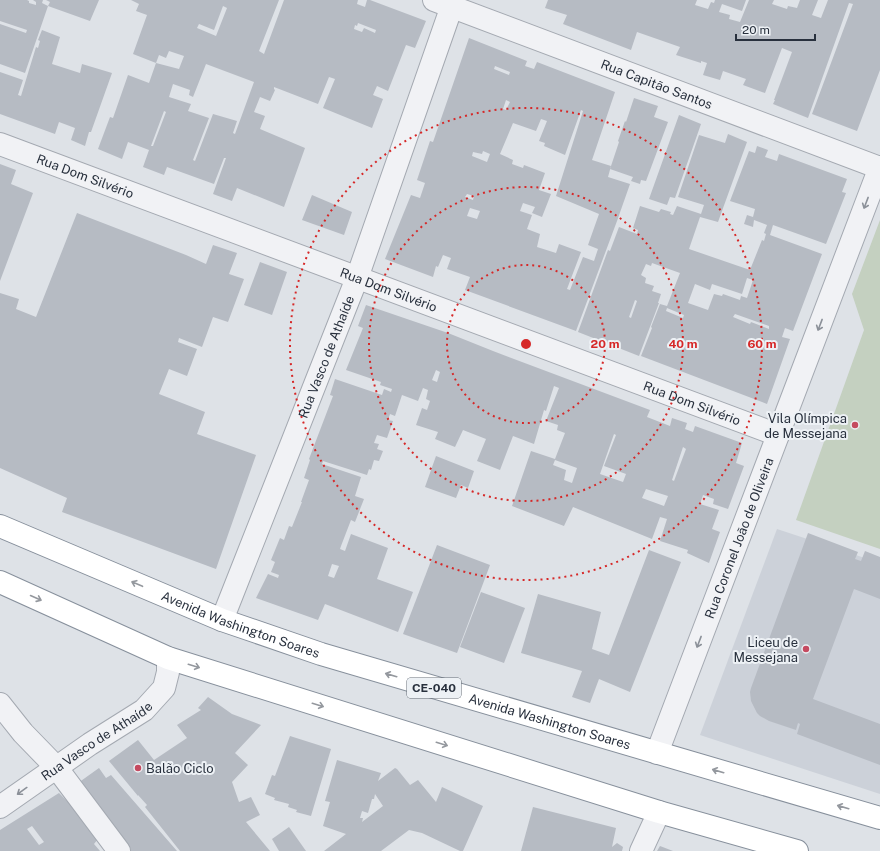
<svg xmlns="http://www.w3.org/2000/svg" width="880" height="851" font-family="'Public Sans',sans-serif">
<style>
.built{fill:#ccd1d9}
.green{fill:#c4d0c0}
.building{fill:#b6bbc3;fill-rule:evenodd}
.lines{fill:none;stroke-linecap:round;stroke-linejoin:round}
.minor-casing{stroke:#a4a9b1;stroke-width:24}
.highway-casing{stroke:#87909c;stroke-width:24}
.minor{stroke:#f1f2f5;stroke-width:22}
.highway{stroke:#fff;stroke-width:22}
.oneway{stroke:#8c9199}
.oneway2{stroke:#94989e}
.ring{fill:none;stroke:#d62828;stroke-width:2;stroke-dasharray:2 4}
.poi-dot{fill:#c54a60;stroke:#edf1f5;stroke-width:1.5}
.labels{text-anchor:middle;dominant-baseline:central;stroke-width:4;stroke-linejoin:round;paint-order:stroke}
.shield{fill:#edf1f5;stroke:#636a74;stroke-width:1}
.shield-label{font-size:12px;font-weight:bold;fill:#28303d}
.street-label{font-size:13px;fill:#28303d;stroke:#edf1f5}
.poi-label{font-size:13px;fill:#28303d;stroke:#edf1f5;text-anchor:end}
.centre{fill:#d62828;stroke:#edf1f5;stroke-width:2}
.ring-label{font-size:12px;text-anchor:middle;font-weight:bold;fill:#d62828;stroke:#edf1f5;stroke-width:4;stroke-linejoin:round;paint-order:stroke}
</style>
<rect width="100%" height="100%" fill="#dee2e7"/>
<path class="built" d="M777,529L880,563V794L700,735Z"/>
<path class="green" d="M880,220V549L796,520L864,330L852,294Z"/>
<g class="building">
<path d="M0,0H27L29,1V3L36,5V2L33,0H43L42,3L48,6L25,73L0,64V24L26,33L27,30L0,21Z"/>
<path d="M46,0H99L90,21L48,6L50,2Z"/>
<path d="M131,0H279L259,51L264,54L284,0H358L357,4L365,7L367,0H370L426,21L415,48L406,45L388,91L377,86L373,95L383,99L372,128L323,108L335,79L329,77L318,104L274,87V89L275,90L270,101L260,97L254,112L265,116L260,129L305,148L284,207L237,188L232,201L213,194L226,158H224L214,184L167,167L164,175L143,167L149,150L128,142L122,159L98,149L110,117L113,118L128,75L149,83L156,63L179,69L184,56L169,51L166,58L159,55L156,63L133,54L147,15L136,11L139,4ZM223,6L227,8L216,36L197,28L199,24L214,30ZM358,23L376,30L375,33L364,28L362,32L354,29L355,25L357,26ZM206,64L254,82L235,134L233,133L237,121L213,114L195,161L193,160L209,118L188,111L191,104L169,97L173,84L190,90L189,95L193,97ZM164,111L166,112L153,146H151Z"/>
<path d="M548,0H697L695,5L708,9L711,2L714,3L715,0H746L742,11L722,4L719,12L730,15L729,19L740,22L749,0H774L772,4L787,9L788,6L797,8L800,0H818L812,15L821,18L828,0H880V70L857,131L812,114L853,4L849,3L808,118L773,104L775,100H774L792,52L782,48L765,93L743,85L746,79L723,71L720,80L703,75L707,63L701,61V63L676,55L680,47L637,32L631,50L563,24L567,15L545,8Z"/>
<path d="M42,30L60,37L52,64L80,73L82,64L112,73L91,132H89L85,146L71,140L75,128L59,122L55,134L0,114V72L23,80L18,95L21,96L36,47L38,48L40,41L38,40Z"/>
<path d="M469,38L527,61L525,66L534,69L537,62L615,92L592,160L611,166L608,177L630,184L617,221L576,331L465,290L470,277L447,269L451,258L443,255L438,267L436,266L433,277L385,259L411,195L420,198L425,183L417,180L430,141L433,142ZM495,66L510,72L509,75L494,69ZM506,100L510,102L506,110L503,109ZM581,110L583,111L556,196L599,214L588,245L598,249L594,261L583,257L570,290L567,289L581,252L559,244L556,253L537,247L540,234L527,229L532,215L520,211L523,203L535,207L532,213L542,217L551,194L539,190L545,173L524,165L523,168L512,164L513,160L500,154L513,123L536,131L541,119L547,121L539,141L545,143L544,146L565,155ZM483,151L490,154L487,162L472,156L473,152L482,154ZM467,194L474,196L473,200L465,197ZM470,208L480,211L477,219L467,216Z"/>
<path d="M634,98L658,106L654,117L668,122L646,181L641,180L640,184L631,181L633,177L610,169L619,142L618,141L625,121L626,122Z"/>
<path d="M679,115L701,124L675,198L670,197L667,205L649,199Z"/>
<path d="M728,134L747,142L718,222L700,217L689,249L750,270L762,240L764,241L766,234L764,233L767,225L754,220L753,227L744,224L747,215L753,217L755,209L730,201L749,151L755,153L757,146L768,150L765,157L777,161L779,154L847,179L842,192L846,193L826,244L773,225L770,235L822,254L793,331L785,328L782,337L790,339L767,404L641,356L652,328L651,327L660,304L667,306L680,273L652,263L651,266L646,264L641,275L646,278L645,283L654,286L652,291L661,294L658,303H659L639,356L578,332L608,250L610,251L619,227L637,234L638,230L633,228L640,206L659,212L661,209L671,212L670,214L673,215L677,206L701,214L704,205L678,197L699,135L725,143ZM747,278L753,280L747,298L741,296L740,300L723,294L722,296L714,294L708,310L688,303L695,284L710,290L712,284L742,294ZM635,300L637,301L631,318L629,317ZM667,308L684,315L683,318L666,311ZM735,314L769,326V329L751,322L750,324L733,317Z"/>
<path d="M0,164L16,170L11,184L33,193L0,281Z"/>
<path d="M312,195L352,212L344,235L302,220Z"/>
<path d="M77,213L186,255L206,264L213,245L237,253L229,274L244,279L228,322L213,317L202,347L179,338L178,342L197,349L187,376L169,369L159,394L205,412L197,434L256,455L216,569L62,512L67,498L0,468V293L19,299L16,309L36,317Z"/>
<path d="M260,262L287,272L272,315L244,305Z"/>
<path d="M366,305L448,333L493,351L650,410L647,417L670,426L672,418L687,423L685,429L693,432L695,426L742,443L736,463L744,466L728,509L713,504L714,499L703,495L700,504L719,510L712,529L720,532L709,563L687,553L688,550L660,541L667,519L660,517L652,539L573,507L564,526L512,506L531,451L555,459L565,433L557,430L558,425L546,421L559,388L554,386L546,411L544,410L534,444L513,436L500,470L477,461L486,439L463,430L455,447L435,439L438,432L416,425L422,408L427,410L430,401L426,399L428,390L423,388L418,401L402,395L395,416L390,414L388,420L393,421L387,438L377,435L374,443L379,444L377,449L383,451L379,461L374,460L371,470L369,469L367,475L323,461L322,464L361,477L355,496L364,499L355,522L351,520L341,546L340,549L345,551L351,534L388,548L377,579L413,592L398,632L325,604L318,620L256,598L268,574L278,578L279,575L271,572L275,562L271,560L280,538L284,540L289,526L292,527L302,502H301L309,480L304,478L310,460L309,459L333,396L330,395L335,379L382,395L384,389L391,392L392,389L380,385L381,382L346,370L363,328L358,326ZM436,370L440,372L437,382L432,380ZM614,434L616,435L604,466L626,474L623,482L600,474ZM683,447L686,449L674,481L672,480ZM555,460L577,468L572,483L564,480L566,470L553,465ZM646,489L668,496L664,506L642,498ZM332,564L339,566L334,578L328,576Z"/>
<path d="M436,456L474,471L468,488L461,485L456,498L425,487Z"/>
<path d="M808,533L858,552L855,559L861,561L865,551L880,557V599L854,589L813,699L880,724V765L797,734L800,724L798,723L796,730L769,721L760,716L757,713L751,701L750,692L751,688Z"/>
<path d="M437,545L490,565L457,653L403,634Z"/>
<path d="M649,550L681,562L630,692L599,679L590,703L572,697L582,671L521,653L538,594L601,612L592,649L609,655Z"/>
<path d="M481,592L525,608L504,663L460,647Z"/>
<path d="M208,697L232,714L261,725L235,753L248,765L232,782L239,802L251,797L260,815L246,822L270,851H180L145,807L147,805L138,795V796L109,761L138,740L154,760L187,738L177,725L201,710L198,708Z"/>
<path d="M290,736L331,749L311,816L296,812L297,810L288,807L289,804L274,800L275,798L265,794L272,775L275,776Z"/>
<path d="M337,760L381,773L378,781L395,768L397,769L410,785L418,780L436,802L442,787L483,806L463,851H460L422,833L409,830L381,851H324L346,834L323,826L330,802L325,801ZM375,794L383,806L362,822L363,818H360L362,811L368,813L372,799H374Z"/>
<path d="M99,768L106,778L111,775L177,851H131L78,783Z"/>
<path d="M59,793L101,835L94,844L100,851H0V830ZM32,826L44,842L39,845L27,829Z"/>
<path d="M533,807L616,828L612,847L617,843L623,847L622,851H521Z"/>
<path d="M289,827L306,851H279L272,839Z"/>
<path d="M660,846L673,851H657Z"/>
</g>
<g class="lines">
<g class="minor-casing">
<g id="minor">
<path id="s1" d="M434,0L880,168"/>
<path id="s2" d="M0,144L778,435"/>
<path id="s3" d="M222,620L357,278L454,0"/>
<path d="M0,704L23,733L56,767L119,851"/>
<path id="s4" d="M657,753L880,167"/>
<path id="s5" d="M0,807L90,744L144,710L164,688L168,672V658"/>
<path d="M641,851L659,812"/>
</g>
</g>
<g class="highway-casing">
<g id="highway">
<path id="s6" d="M0,526L222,620L321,654L880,818"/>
<path d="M0,582L168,658L659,812L797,851"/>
</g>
</g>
<use href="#minor" class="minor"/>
<use href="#highway" class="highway"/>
</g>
<defs><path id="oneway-shaft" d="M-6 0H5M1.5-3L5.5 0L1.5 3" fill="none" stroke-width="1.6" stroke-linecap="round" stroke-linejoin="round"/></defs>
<g class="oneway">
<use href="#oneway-shaft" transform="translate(866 203) rotate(111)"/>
<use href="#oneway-shaft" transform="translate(820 325) rotate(111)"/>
<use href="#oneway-shaft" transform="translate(699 642) rotate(111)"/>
<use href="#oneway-shaft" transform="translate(22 791) rotate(144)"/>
</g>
<g class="oneway2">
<use href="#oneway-shaft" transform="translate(137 584) rotate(-157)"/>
<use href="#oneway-shaft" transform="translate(36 598) rotate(24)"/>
<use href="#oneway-shaft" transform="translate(194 666) rotate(17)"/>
<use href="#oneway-shaft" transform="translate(391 675) rotate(-164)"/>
<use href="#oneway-shaft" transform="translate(318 705) rotate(17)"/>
<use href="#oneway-shaft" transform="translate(442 744) rotate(17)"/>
<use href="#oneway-shaft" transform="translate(718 771) rotate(-164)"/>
<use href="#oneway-shaft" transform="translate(843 807) rotate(-164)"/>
</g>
<g class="ring">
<circle cx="526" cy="344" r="79"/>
<circle cx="526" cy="344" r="157"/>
<circle cx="526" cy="344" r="236"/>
</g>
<g class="poi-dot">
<circle cx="855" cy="425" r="4"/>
<circle cx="806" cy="649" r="4"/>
<circle cx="138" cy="768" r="4"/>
</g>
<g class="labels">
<rect class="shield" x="407" y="678" width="54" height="20" rx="3"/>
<g class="shield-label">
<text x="434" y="688">CE-040</text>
</g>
<g class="street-label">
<text stroke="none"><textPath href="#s1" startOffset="238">Rua Capitão Santos</textPath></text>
<text stroke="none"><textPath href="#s2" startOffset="91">Rua Dom Silvério</textPath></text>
<text stroke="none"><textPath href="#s2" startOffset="415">Rua Dom Silvério</textPath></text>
<text stroke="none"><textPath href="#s3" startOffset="283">Rua Vasco de Athaíde</textPath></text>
<text stroke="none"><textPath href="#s2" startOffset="739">Rua Dom Silvério</textPath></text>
<text stroke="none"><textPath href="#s4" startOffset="230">Rua Coronel João de Oliveira</textPath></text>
<text stroke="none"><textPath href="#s6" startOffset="260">Avenida Washington Soares</textPath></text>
<text stroke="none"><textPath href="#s6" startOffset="584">Avenida Washington Soares</textPath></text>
<text stroke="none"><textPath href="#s5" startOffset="117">Rua Vasco de Athaíde</textPath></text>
</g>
<g class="poi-label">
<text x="847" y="418">Vila Olímpica<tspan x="847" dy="15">de Messejana</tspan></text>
<text x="798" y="642">Liceu de<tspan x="798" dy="15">Messejana</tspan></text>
<text x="146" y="768" text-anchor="start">Balão Ciclo</text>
</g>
</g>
<circle cx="526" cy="344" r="6" class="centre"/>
<g class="ring-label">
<text x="605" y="348">20 m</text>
<text x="683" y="348">40 m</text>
<text x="762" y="348">60 m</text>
</g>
<path d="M736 34v6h79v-6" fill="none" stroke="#28303d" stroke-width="2"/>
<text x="742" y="34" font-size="12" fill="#28303d" stroke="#edf1f5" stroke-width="3" paint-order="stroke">20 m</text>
</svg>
